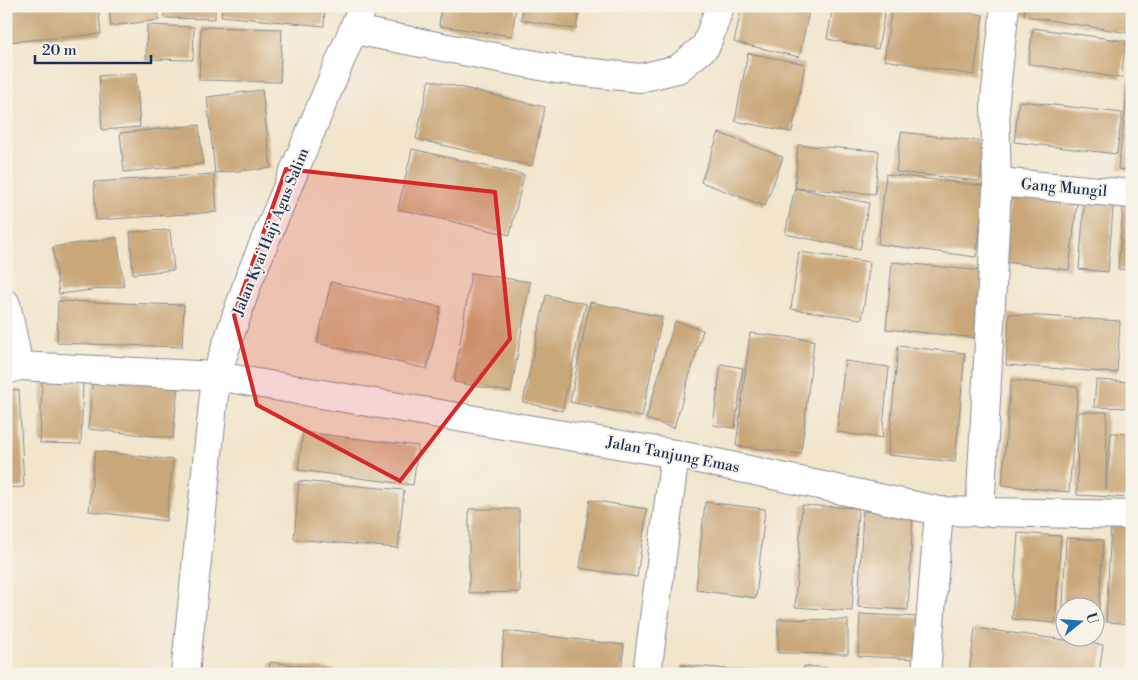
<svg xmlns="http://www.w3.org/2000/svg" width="1138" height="680" font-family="'Libre Bodoni',serif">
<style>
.building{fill:#c9a779}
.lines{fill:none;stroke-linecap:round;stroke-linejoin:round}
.minor-casing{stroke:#868a94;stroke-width:30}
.minor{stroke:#fff;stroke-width:28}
.marked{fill:#d62828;fill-opacity:0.2;stroke:#d62828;stroke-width:4;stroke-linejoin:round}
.labels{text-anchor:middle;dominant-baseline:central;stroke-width:4;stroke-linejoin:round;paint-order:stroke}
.street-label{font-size:15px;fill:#1b2f5e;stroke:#f7f3e8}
</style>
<rect width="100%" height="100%" fill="#f7f3e8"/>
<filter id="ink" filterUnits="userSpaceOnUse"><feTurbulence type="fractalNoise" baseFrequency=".02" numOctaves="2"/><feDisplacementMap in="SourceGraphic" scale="10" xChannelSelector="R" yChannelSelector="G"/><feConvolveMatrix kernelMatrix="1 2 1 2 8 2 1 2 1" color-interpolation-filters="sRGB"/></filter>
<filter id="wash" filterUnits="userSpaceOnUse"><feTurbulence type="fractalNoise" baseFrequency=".0096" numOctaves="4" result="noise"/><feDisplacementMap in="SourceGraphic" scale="20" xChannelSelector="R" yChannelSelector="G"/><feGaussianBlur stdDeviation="1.12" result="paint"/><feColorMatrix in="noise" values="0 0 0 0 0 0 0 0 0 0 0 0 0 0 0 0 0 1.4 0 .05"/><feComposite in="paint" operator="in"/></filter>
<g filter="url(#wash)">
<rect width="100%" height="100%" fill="#f1e5cb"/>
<g id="blocks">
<g class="building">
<path d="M6,6H98L101,34L6,42Z"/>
<path d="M109,6H157L159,20L111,26Z"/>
<path d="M164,6H215V19L164,18Z"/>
<path d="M222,6H325L324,26L221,16Z"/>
<path d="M441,6H516L512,36L439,26Z"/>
<path d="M523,6H580L576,29L521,20Z"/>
<path d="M742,6L810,7L799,57L734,42Z"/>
<path d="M833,6H886L878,49L827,39Z"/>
<path d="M892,6H933L983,15L974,75L884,60Z"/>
<path d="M1025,6H1132L1129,33L1024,16Z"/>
<path d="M147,25L194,27L193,60L146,59Z"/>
<path d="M201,27L282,29L280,82L199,80Z"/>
<path d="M1033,28L1126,41L1121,78L1028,64Z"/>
<path d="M748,53L805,64L792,132L735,121Z"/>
<path d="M136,73L140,127L102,130L99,76Z"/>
<path d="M1129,78L1132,79V171L1118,169Z"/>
<path d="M429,80L545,107L532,166L416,139Z"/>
<path d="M262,90L271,168L215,173L207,97Z"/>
<path d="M1019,101L1122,113L1117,154L1014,142Z"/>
<path d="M199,125L203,164L124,172L120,133Z"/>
<path d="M901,132L985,142L980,181L896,172Z"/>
<path d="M719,133L783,157L765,206L701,182Z"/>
<path d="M798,145L879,151L875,194L795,188Z"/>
<path d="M412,149L524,175L510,235L398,209Z"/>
<path d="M214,174L217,212L96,220L94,182Z"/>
<path d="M886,174L985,186L976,257L878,244Z"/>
<path d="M1013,187L1078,195L1069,270L1004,262Z"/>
<path d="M795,188L869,203L860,249L785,234Z"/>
<path d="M1085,194L1114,196L1108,272L1079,269Z"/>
<path d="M1124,196L1132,197V270L1118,269Z"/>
<path d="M170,230L174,270L133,274L130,232Z"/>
<path d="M117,238L124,286L59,294L53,247Z"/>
<path d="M799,252L870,262L862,319L791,309Z"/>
<path d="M892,262L983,271L978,338L886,329Z"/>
<path d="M471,273L530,282L511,392L454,382Z"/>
<path d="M331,282L441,307L427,369L317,343Z"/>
<path d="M546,295L586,304L562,411L523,402Z"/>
<path d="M58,301L184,305L182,347L57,343Z"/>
<path d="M590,302L662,317L642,417L570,402Z"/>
<path d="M1009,314L1120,321L1117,373L1006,365Z"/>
<path d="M675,321L703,330L674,428L646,419Z"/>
<path d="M750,333L814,340L801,454L736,446Z"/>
<path d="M898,346L965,353L955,462L888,455Z"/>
<path d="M845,361L889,367L882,438L837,432Z"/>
<path d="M721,364L743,368L735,428L713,425Z"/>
<path d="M93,376L178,385L173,438L88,429Z"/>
<path d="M1011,380L1078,387L1069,492L1002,485Z"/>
<path d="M1096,380L1132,382V408L1094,407Z"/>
<path d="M42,381L83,382L81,444L40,443Z"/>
<path d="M6,390H19L24,487L6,488Z"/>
<path d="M1078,412H1107L1106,489L1111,433L1132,434V498L1077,495Z"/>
<path d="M303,432L418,446L413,485L298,470Z"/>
<path d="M95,451L173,460L166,521L89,511Z"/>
<path d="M299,481L404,490L398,548L294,539Z"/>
<path d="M590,500L647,509L637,577L580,568Z"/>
<path d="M705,502L765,509L756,598L696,590Z"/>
<path d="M802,505L858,508L852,611L795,607Z"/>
<path d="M469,509H519L520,592L469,593Z"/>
<path d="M863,511L913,514L908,610L858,607Z"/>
<path d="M1111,524L1132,525V624L1106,622Z"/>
<path d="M1018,533L1061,536L1055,623L1012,619Z"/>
<path d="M1066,538L1103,540L1098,630H1096V608H1066V628H1062Z"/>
<path d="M860,614L920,617L918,659L858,656Z"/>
<path d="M778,619L848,620V654L778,653Z"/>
<path d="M975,628L1103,645L1099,674H969Z"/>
<path d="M505,631L624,645L621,674H500Z"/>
<path d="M270,662L360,673V674H269Z"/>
<path d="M682,665L763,672V674H681Z"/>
<path d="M804,666L887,672V674H803Z"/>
</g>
</g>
</g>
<g filter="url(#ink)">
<use href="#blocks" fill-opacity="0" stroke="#868a94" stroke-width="1"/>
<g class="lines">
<g class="minor-casing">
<g id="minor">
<path d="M354,30L556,69L640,78L678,69L706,46L720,6"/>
<path d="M997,182L1132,194"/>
<path d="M6,304L19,366"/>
<path d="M6,370L19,366L216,376L675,454L939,511L1132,515"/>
<path d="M980,513L997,189L995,100L1005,6"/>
<path d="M185,674L216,376L249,279L363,6"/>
<path d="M647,674L675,454"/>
<path d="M926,674L939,511"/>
</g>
</g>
<use href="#minor" class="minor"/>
</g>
</g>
<path class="marked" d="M286,169L495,192L510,339L400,481L257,405L234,315Z"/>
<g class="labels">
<g class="street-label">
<text transform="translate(1064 188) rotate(5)">Gang Mungil</text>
<text transform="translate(271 232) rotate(-68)">Jalan Kyai Haji Agus Salim</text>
<text transform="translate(673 455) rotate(11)">Jalan Tanjung Emas</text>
</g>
</g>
<rect width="1138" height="680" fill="none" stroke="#f7f3e8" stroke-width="25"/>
<g transform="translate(1080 622) rotate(73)"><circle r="24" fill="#f7f3e8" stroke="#9fa5b1"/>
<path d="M0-4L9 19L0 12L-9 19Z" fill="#1f6fb2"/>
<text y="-8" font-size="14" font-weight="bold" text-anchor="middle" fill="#1b2f5e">U</text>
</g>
<path d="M35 55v8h116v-8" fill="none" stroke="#1b2f5e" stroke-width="2.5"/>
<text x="42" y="55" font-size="15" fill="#1b2f5e" stroke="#f7f3e8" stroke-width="4" paint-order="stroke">20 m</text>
</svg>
